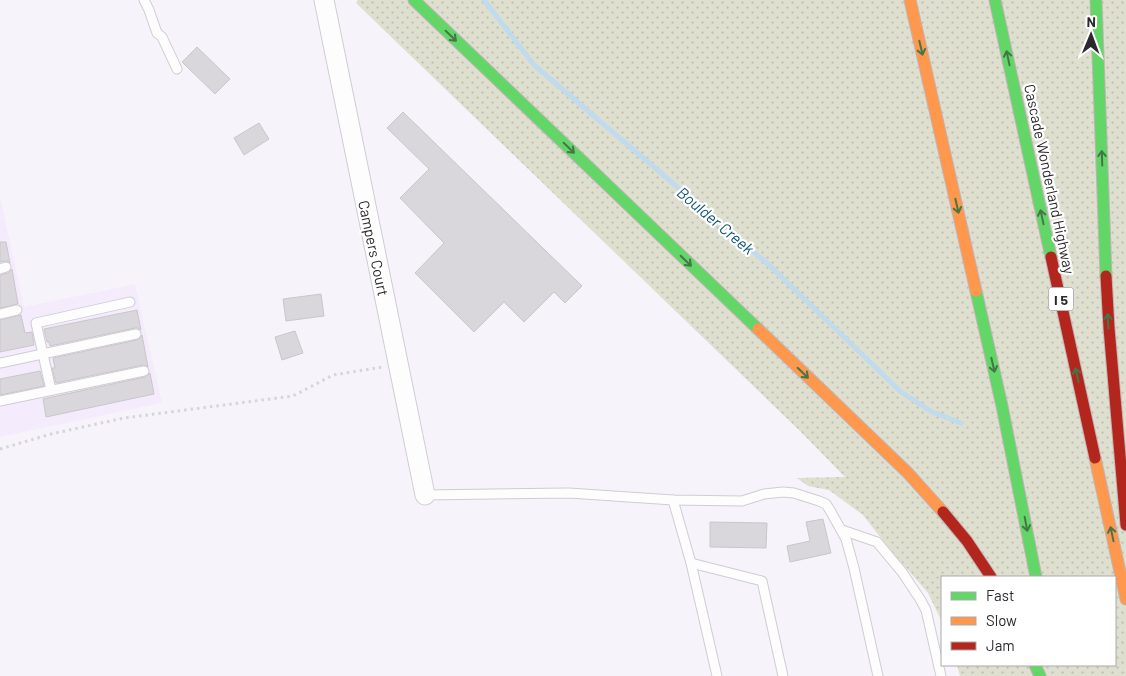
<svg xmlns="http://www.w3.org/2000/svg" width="1126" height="676" font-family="Barlow,sans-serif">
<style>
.built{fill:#f4ecfc}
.grass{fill:url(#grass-dots)}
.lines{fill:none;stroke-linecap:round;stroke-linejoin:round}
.stream{stroke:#c0daee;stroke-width:5}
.building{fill:#d9d6dc;stroke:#c9c6cc}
.lane-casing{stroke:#cfccd2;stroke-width:11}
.street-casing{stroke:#cfccd2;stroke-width:21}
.fast-casing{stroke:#c2b4b6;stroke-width:13}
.slow-casing{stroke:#c2b4b6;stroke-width:13}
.jam-casing{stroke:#c2b4b6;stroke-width:13}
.path{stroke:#d6d5d7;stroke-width:3;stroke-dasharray:2.5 4;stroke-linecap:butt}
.lane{stroke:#fefdfe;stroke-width:9}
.street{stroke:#fefdfe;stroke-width:19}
.fast{stroke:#63d668;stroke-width:11}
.slow{stroke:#ff974d;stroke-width:11}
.jam{stroke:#b3261e;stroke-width:11}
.oneway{stroke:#447648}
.labels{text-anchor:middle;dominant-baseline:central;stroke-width:4.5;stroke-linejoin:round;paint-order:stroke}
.shield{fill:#fff;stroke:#6b686d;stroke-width:1}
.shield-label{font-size:14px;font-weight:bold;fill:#2b282e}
.street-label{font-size:15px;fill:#2b282e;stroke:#fff}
.water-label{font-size:16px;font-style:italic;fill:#0e5375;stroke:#fff}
</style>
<defs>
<pattern id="grass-dots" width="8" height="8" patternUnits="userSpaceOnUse" patternTransform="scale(1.25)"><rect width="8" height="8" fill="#dedfcf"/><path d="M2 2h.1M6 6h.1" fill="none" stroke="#bfbfb2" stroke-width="1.8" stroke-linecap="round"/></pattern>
</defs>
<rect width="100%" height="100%" fill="#f7f3fa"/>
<path class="built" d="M0,196L24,307L135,284L162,403L0,437Z"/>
<path class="grass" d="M358,0H1126V676H960L957,665H1115V577H942V622L928,593L888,547L863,515L829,490L808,486L797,478L845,477L801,432L356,3Z"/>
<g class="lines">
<path class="stream" d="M484,0L534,65L769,265L901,392L932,412L961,423"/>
</g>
<g class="building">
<path d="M197,47L230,79L215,94L182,62Z"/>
<path d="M403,112L582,286L565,303L554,292L524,322L504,302L474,332L415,273L444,243L400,198L429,169L387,128Z"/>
<path d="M259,123L269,139L244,155L234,138Z"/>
<path d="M0,242H6L10,263L7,261L0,262Z"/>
<path d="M12,269L18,304L0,308V275L8,273Z"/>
<path d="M321,294L324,316L286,321L283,299Z"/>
<path d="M137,310L141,330L138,328H135L50,346L49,342H47L44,329Z"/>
<path d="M21,315L25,333L32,332L34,345L0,352V320Z"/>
<path d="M295,331L303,353L282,360L275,337Z"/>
<path d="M142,335L148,367L143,365L56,383L52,368H55L53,358L137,340L140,338Z"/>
<path d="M40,371L44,386L0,395V379Z"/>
<path d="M150,373L154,394L46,417L43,399L145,377Z"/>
<path d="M823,519L831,553L790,562L787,546L810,541L806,522Z"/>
<path d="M710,522L767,523L766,548L710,547Z"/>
</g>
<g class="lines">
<g class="lane-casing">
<g id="lane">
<path d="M144,0L149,10L157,33L162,37L177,69"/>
<path d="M0,269L6,267"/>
<path d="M0,314L17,310"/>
<path d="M0,363L136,334"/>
<path d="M51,390L36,323L130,302"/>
<path d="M0,401L144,371"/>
<path d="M425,495L569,493L673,500L742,501L764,494L783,492L794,493L819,501L826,504L831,512L846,539L854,568L878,676"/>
<path d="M673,500L691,563L717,676"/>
<path d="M842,530L877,542L902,572L920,599L926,610L941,676"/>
<path d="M691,563L762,581L783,676"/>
</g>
</g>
<g class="street-casing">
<path id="street" d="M324,0L425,495"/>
</g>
<g class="fast-casing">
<g id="fast">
<path d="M414,0L758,329"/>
<path d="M995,0L1051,257"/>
<path d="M1096,0L1106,276"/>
<path d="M976,291L1002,406L1036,577"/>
<path d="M1035,665L1040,676"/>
</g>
</g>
<g class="slow-casing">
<g id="slow">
<path d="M910,0L976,291"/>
<path d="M758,329L908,473L943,512"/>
<path d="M1095,458L1126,599"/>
</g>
</g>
<g class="jam-casing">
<g id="jam">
<path d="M1051,257L1095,458"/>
<path d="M1106,276L1109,328L1126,525"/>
<path d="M943,512L967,541L991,577"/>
</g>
</g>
<path class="path" d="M0,449L51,434L124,418L293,396L333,375L383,367"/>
<use href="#lane" class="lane"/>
<use href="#street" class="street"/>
<use href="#fast" class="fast"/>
<use href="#slow" class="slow"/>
<use href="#jam" class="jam"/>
</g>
<defs><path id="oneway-shaft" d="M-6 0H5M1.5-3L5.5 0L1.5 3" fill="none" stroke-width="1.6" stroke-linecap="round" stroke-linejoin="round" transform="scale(1.25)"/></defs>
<g class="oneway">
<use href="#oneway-shaft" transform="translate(451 36) rotate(44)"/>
<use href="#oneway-shaft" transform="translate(921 48) rotate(77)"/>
<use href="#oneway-shaft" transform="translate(1008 58) rotate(-102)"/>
<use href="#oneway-shaft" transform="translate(569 148) rotate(44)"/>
<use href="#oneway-shaft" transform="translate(1102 158) rotate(-92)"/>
<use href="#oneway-shaft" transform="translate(957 206) rotate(77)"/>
<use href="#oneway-shaft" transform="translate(1042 217) rotate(-102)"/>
<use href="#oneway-shaft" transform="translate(686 261) rotate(44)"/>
<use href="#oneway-shaft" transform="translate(1108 321) rotate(-93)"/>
<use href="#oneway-shaft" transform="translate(993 365) rotate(77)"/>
<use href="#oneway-shaft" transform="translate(803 373) rotate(44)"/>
<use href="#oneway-shaft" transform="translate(1077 375) rotate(-102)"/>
<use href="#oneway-shaft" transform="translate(1026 524) rotate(79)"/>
<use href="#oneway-shaft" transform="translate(1112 534) rotate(-102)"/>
</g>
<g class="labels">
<rect class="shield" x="1048.5" y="287.5" width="25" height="23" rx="4"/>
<g class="shield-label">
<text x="1061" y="299">I 5</text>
</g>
<g class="street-label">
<text transform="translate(1050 179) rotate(78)">Cascade Wonderland Highway</text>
<text transform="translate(374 248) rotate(78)">Campers Court</text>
</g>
<g class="water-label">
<text transform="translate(716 220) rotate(40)">Boulder Creek</text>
</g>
</g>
<rect x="941" y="576" width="175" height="90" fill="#ffffff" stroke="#aaa9ab"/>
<rect x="951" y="592" width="25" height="8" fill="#63d668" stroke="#aaa9ab"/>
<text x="986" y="601" font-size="15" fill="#2b282e">Fast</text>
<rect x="951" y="617" width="25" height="8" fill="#ff974d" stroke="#aaa9ab"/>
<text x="986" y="626" font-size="15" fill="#2b282e">Slow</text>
<rect x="951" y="642" width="25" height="8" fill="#b3261e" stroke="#aaa9ab"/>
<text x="986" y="651" font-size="15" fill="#2b282e">Jam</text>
<g transform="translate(1091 35) rotate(1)" stroke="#ffffff" stroke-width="4" paint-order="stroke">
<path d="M0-4L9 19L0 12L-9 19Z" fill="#2b282e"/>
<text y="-8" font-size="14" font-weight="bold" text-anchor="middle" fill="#2b282e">N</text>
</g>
</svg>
